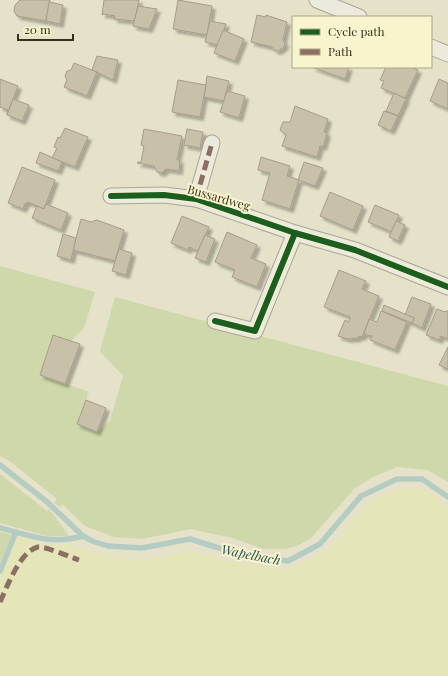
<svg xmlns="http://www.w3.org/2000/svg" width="448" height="676" font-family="'Playfair Display',serif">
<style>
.farmland{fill:#e4e5b8}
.green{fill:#ced8aa}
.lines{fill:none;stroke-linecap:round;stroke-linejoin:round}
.stream{stroke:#b5ccc2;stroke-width:5.5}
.building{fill:#c9c0aa;stroke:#a59d89;filter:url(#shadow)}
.street-casing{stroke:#aaa693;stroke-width:17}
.street{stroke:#eceadc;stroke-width:15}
.quiet{stroke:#8d6e63;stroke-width:5;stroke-dasharray:10 5;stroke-linecap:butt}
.cycleway-casing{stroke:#f8f4cd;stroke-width:8}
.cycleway{stroke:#1b5e20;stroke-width:6}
.labels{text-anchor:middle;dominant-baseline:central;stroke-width:4;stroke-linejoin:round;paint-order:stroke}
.street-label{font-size:12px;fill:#382f1b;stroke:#f8f4cd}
.water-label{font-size:13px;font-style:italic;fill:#295259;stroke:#f8f4cd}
</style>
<defs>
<filter id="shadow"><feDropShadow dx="3.5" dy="3.5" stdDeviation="1" flood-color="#0004"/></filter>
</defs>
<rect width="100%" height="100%" fill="#e5e2c9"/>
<path class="farmland" d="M405,489H421L437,498L448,510V676H0V579L17,536L48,545L75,544L77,547L106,556L144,560L190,551L227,561L287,570L329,549L368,502L382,494Z"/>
<g class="green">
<path d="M0,266L95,292L84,328L71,341L53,335L40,375L89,392L77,424L97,432L110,421L123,376L100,351L115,297L448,386V482L428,470L397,467L373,477L354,489L311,538L297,546L285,549H263L232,538L191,529L142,539L114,537L85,526L63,505L60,507L54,503L57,499L11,462L0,456Z"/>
<path d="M0,474L47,511L49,509L69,536H47L0,523Z"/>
<path d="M0,532L12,535L0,562Z"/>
</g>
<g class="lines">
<g class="stream">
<path d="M0,465L46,501L83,536L92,541L108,546L142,548L190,539L235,553L288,561L320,544L361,496L397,479H422L448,497"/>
<path d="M0,528C32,536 51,545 83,536"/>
<path d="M0,571L16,532"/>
</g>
</g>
<g class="building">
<path d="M20,0H50L46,21L17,16L14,11L15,5Z"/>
<path d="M104,0H139L135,21L114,19L115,16L104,14L102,15Z"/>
<path d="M178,0L212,6L207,35L173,29Z"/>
<path d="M49,2L63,5L60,24L46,21Z"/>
<path d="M138,6L157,9L149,29L133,26Z"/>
<path d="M257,15L266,17V15L287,22L283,40L285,43L284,47L278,51L274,50L272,47L251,42Z"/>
<path d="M210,21L226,24L218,45L205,42Z"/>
<path d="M223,30L244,39L235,61L214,53Z"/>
<path d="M97,56L118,60L113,80L92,70Z"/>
<path d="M74,63L97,72L87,96L64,87L67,80L65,76L67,71L71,70Z"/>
<path d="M312,67H349L345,79Z"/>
<path d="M386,67H411L418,70L405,98L381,88L384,81L380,80Z"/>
<path d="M207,76L229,81L224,101L204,97Z"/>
<path d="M0,79L18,86L7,115L8,110L0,107Z"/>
<path d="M439,79L448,83V109L430,101Z"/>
<path d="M178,80L206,85L200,117L172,112Z"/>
<path d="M227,91L245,96L239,118L220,112Z"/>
<path d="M394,93L406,99L398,116L386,111Z"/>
<path d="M13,99L29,105L22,121L7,115Z"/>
<path d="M295,106L328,119L324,132L327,133L323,147L320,146L317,157L282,146L286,135L280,130L283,122H290Z"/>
<path d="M384,111L398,116L391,131L378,125Z"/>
<path d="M65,128L88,137L75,167L52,158L57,148L54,147L58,137L60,138Z"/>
<path d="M144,129L182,136L177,160H180L179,171L166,169L162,173L157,172L154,166L137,163L138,162H141L144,146L141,145Z"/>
<path d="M187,129L203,132L200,148L184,145Z"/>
<path d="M40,152L62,162L58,171L36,163Z"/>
<path d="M261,157L290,166L287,176L299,180L290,209L262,200L270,173L258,170Z"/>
<path d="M304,162L323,168L315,186L298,180Z"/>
<path d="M22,167L55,180L44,209L28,202L25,204L23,209L8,203Z"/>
<path d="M330,192L363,206L353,230L320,216Z"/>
<path d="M46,204L68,213L61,230L32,218L37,206L44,209Z"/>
<path d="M375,205L399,215L392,232L368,222Z"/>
<path d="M182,216L209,227L198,251L189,247L188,250L171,243Z"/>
<path d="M81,219L91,222L97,220L124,230L115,261L73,250Z"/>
<path d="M396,221L405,225L398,241L389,237Z"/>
<path d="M227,232L257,245L251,258L266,264L257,287L232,277L235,270L215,262Z"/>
<path d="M63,234L76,238L71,260L57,256Z"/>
<path d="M205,235L215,239L206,262L195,258Z"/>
<path d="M119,249L132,253L126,275L112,271Z"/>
<path d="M339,270L366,281L362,289L379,296L362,337L359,336L358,338L348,339L338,336L345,320L349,322L350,317L324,307Z"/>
<path d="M412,297L431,304L422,328L412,323L414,318L405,315Z"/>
<path d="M384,305L414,318L412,323L382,311Z"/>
<path d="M437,309L445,312L446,311H448V339L441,336L439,340L426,335Z"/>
<path d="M381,311L407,322L395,350L370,340L372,336L364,334L369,319L377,322Z"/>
<path d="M53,335L80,344L65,384L40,375Z"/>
<path d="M448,347V369L439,365Z"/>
<path d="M86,400L106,408L97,432L77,424Z"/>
</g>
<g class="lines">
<g class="street-casing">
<g id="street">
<path d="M317,0L359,17"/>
<path d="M431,47L448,54"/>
<path d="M111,196L164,195L196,199L295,233L355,250L448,287"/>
<path d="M196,199L212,143"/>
<path d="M215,321L255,331L295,233"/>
</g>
</g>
<use href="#street" class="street"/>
<g class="quiet">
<path d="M196,199L212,143"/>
<path d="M0,602C7,587 20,551 38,547C45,546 70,557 79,560"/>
</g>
<g class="cycleway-casing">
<g id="cycleway">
<path d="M111,196L164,195L196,199L295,233L355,250L448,287"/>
<path d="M215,321L255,331L295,233"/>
</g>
</g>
<use href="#cycleway" class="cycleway"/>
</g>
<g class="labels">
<g class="street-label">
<text transform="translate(219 197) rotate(16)">Bussardweg</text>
</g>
<g class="water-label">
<text transform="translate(251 554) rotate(11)">Wapelbach</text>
</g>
</g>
<rect x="292" y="16" width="140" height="52" fill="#f8f4cd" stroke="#aba586"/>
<rect x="300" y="29" width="20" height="6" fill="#1b5e20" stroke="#aba586"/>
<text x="328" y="36" font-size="12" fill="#382f1b">Cycle path</text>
<rect x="300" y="49" width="20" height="6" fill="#8d6e63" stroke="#aba586"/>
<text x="328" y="56" font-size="12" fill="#382f1b">Path</text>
<path d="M18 34v6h55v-6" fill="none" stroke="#382f1b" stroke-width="2"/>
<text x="24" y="34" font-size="12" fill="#382f1b" stroke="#f8f4cd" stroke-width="3" paint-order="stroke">20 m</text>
</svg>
